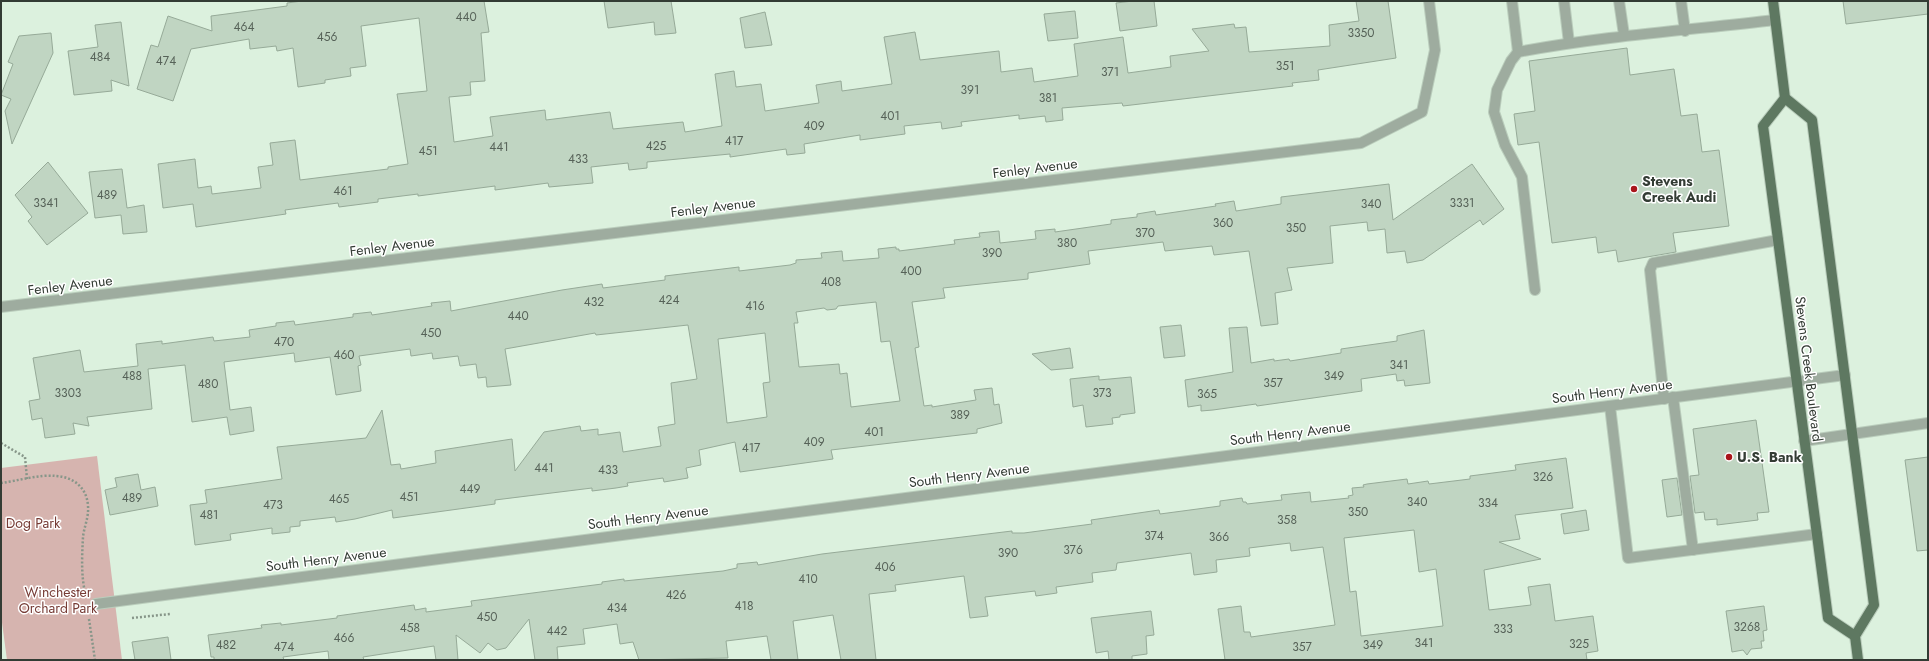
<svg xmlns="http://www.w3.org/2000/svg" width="1929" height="661" font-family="Jost,sans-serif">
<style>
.green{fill:#d6b4af}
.building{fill:#c0d5c2;stroke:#96aa98;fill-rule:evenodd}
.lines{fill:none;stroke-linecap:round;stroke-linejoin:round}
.minor-casing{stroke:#bacdbc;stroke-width:12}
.major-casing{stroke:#bacdbc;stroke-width:12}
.path{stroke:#879689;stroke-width:2.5;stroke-dasharray:2 2;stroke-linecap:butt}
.minor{stroke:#9eac9f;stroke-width:10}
.major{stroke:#5e7861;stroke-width:10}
.poi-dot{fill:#a9151b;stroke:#fff;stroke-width:1.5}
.labels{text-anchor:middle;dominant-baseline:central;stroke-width:3;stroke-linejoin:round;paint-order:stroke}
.number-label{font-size:12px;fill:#566258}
.street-label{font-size:14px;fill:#333c34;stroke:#fff}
.poi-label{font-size:14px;font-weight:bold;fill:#333c34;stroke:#fff;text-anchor:start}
.park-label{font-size:14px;fill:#763b35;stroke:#fff}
</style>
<rect width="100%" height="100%" fill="#dcf1de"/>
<path class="green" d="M97,456L122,660H7L1,615V468Z"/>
<g class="building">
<path d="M302,1H484L489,32L481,33L485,81L470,82L471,95L449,97L454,142L493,136L490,117L545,110L546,120L610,112L613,129L683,122L685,132L722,126L715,74L734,71L736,87L761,84L765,111L819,103L816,85L841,81L842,91L892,84L884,37L915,32L920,60L999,51L1001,72L1032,68L1034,82L1078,76L1074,44L1123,37L1128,73L1171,67L1170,56L1209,51L1192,29L1234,24L1235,28L1246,27L1249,52L1330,46L1329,25L1359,21L1356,1H1388L1396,58L1318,70L1319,80L1292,83L1293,86L1123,106L1122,103L1062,108L1063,120L1046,122L1045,116L1019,119V115L961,122L962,126L942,129L941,122L904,126L905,134L860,140V135L804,144L805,153L787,155L786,149L730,157V154L647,162V168L629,170L628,163L591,167L593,183L549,187L548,183L495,190V186L418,196V194L378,199V202L339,207L338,203L285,210L286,214L279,215L196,227L193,204L163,208L158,164L195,159L198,188L211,186L212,194L261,188L258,167L273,165L270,143L295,140L300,180L388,169V167L408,164L397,94L427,91L419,18L361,26L366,66L350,68L351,76L325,80V83L298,87L293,48L277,51L276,46L250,49L249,39L191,49L173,101L137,89L151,45L158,47L168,16L212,31L211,16L287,6V3Z"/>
<path d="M604,1H671L676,33L655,35L654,22L608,28Z"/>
<path d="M1133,1H1154L1157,26L1120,31L1116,3Z"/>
<path d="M1843,1H1928V14L1846,24Z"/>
<path d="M1075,11L1078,38L1048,41L1044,14Z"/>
<path d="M765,12L772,45L745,48L740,18Z"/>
<path d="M121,22L129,86L111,80L112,91L74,95L68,51L98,47L95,25Z"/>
<path d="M51,33L53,53L12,144L5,111L11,99L1,95L13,64L8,62L19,36Z"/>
<path d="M1627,48L1630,75L1674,69L1681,116L1697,114L1702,152L1719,150L1729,226L1673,233L1676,252L1618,262L1616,250L1598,253L1596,237L1552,243L1539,142L1518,145L1514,114L1535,111L1529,61Z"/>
<path d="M48,162L88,213L47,245L28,221L32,217L15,195Z"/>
<path d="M1472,164L1504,209L1483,225L1480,220L1423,260L1407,263L1405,251L1387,253L1385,229L1368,231L1367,222L1330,226L1333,263L1287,268L1292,290L1275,293L1278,324L1261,326L1249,251L1214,255L1212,246L1165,251L1163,242L1088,251L1090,264L1028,273V279L943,288L945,298L912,302L919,347L915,348L924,406L932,405V407L976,400L974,390L992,388L994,405L999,404L1002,423L977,429V433L831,450L833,459L740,472L735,442L699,450L701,465L686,468L688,478L664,482L663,478L627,483L628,486L616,488L592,491V488L495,500V504L393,518L392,510L355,519L336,522L335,517L300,521V526L290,527V532L272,534V528L230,534L231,540L195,545L190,505L207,503L205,490L282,479L277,447L366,438L382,410L391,465L400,464L401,469L436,463L435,451L512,439L515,471L544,432L580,426L581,431L598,429V435L620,432L623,452L661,446L658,427L675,424L671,383L697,379L688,325L596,335L595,333L505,349L511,385L487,387L486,377L478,378L476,364L460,366L458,356L433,359L432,353L411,356L410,349L359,356L361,365L358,366L361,391L336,395L330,357L295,362L294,353L224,362L230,410L251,407L254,431L230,435L227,417L192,422L185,365L148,369L152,409L87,417L89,426L73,423L75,434L45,438L42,418L32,420L29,401L40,399L33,358L80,350L84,372L138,366L136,344L162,341V344L213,337L214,341L250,337L249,330L276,326V323L294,321L295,325L353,317V314L371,312L372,315L432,306L431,303L450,301L451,311L562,290L602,284L603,288L665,280V276L739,267V271L790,265L796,263V260L822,258L821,253L842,251L843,261L879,258L878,249L896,247V249H899V251L955,244L954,240L980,237L979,233L999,231L1000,243L1036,239L1035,231L1055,229V232L1111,224V220L1137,217V214L1155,211L1156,215L1216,206L1215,204L1234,201L1236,211L1281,204V197L1389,184L1393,220ZM876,302L881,342L890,341L900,401L851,407L847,373L840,374L839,364L799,367L794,323H798L796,312L824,308L827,310L836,309L838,306ZM765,333L770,382L763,383L767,417L727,423L718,339Z"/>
<path d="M122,169L127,208L144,205L147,232L123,234L121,215L95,218L89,172Z"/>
<path d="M1181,325L1185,356L1164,358L1160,327Z"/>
<path d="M1247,327L1251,363L1274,359V361L1289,359L1290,361L1341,353V349L1397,341V336L1424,330L1430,383L1405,386L1404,380L1397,381L1396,374L1361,379L1362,391L1257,406L1256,404L1213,410L1201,411V405L1188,407L1185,380L1233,372L1229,328Z"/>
<path d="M1070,348L1073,368L1051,370L1032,354Z"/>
<path d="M1099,376V380L1131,377L1135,413L1120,415V417L1112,418L1113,424L1086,427L1083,405L1073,407L1070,379Z"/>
<path d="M1756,420L1769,512L1757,513L1758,520L1717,525V519L1705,520L1704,512L1695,513L1690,476L1699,475L1693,429Z"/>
<path d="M1928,457V550L1917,551L1905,460Z"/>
<path d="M1566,458L1573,508L1515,515L1520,539L1499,542L1541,559L1484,570L1489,610L1531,605L1528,587L1550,584L1555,621L1593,616L1598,651L1586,653L1587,660H1225L1218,609L1241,606L1244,632H1250L1251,637L1335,625L1323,547L1291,551L1290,543L1249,548L1250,556L1216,560L1217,572L1194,575L1191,553L1117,563L1116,570L1092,573L1093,582L1056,587L1057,593L1036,596L1035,591L985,597L988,616L970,618L964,576L895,585L896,591L869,594L876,660H841L833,615L793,621L798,660H771L767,636L726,641L728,658L639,660L633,642L620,644L617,624L583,629L585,644L557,647L558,660H535L529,619L506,648L497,650L488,643L480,653L456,635L458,660H436L434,646L363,657L364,660H329L328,651L283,657L284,660H214V657H211L208,635L262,628L261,625L281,623V625L337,618V616L414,605L415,610L426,608V612L472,606L471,601L602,584V582L624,579V581L723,571L737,568V564L757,562L758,565L822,554L1012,531V533H1024L1092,524L1091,520L1159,510L1160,514L1220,506V501L1242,498L1243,502H1246L1247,504L1282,500L1281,495L1310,492L1311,502L1349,498L1348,496L1353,495L1352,488L1364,487L1363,485L1367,484L1407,479L1408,484L1428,481L1429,484L1470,479V476L1516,470L1515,465ZM1414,530L1419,572L1436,569L1443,626L1361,636L1356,591L1350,592L1344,538Z"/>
<path d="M138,474L141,490L155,487L158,506L110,515L105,490L117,487L115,478Z"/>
<path d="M1677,478L1682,515L1667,517L1662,480Z"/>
<path d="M1586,510L1589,530L1564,534L1561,514Z"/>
<path d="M1764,606L1767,630L1763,631L1764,641H1761L1762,648L1751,649L1747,655L1743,650L1732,652L1726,611Z"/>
<path d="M1151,611L1154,635L1146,636L1147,654L1132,656V660H1109L1108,651L1096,653L1091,618Z"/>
<path d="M168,637L171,660H135L132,642Z"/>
</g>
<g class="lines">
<g class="minor-casing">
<g id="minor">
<path d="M1512,1L1518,52"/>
<path d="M1564,1L1569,43"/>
<path d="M1619,1L1624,35"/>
<path d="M1681,1L1685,31"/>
<path d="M1535,290L1522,177L1505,145L1494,112L1497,90L1511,61L1518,52C1603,36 1689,30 1775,20"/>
<path d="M1,307L1361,143L1422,112L1435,50L1429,1"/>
<path d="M1673,397L1693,550"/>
<path d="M1664,399L1650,270L1653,263L1778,240"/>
<path d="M1610,406L1628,558L1817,534"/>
<path d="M1804,441L1928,423"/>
<path d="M96,604L1845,375"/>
</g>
</g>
<g class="major-casing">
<g id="major">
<path d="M1773,1L1785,98L1812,120L1874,605L1855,636L1858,660"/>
<path d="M1785,98L1763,126L1828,618L1855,636"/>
</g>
</g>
<g class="path">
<path d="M1,443L25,457L27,479"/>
<path d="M1,483C17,481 40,474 56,476C74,477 87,488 88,506C89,517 84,527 83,537C82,555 81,575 85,592"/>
<path d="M132,618L170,614"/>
<path d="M89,619L95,660"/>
</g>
<use href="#minor" class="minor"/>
<use href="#major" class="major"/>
</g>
<g class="poi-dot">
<circle cx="1634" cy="189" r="4"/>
<circle cx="1729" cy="457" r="4"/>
</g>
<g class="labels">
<g class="number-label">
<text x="466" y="17">440</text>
<text x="244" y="27">464</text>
<text x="1361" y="33">3350</text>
<text x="327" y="37">456</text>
<text x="100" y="57">484</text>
<text x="166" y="61">474</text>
<text x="1285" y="66">351</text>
<text x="1110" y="72">371</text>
<text x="970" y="90">391</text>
<text x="1048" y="98">381</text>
<text x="890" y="116">401</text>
<text x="814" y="126">409</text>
<text x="734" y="141">417</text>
<text x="656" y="146">425</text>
<text x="499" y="147">441</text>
<text x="428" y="151">451</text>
<text x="578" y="159">433</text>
<text x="343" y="191">461</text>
<text x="107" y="195">489</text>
<text x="46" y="203">3341</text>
<text x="1462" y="203">3331</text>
<text x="1371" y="204">340</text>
<text x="1223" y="223">360</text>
<text x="1296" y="228">350</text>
<text x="1145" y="233">370</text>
<text x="1067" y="243">380</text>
<text x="992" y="253">390</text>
<text x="911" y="271">400</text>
<text x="831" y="282">408</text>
<text x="669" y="300">424</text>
<text x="594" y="302">432</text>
<text x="755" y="306">416</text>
<text x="518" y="316">440</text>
<text x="431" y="333">450</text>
<text x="284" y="342">470</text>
<text x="344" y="355">460</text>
<text x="1399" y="365">341</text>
<text x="132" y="376">488</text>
<text x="1334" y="376">349</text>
<text x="1273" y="383">357</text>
<text x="208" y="384">480</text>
<text x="68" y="393">3303</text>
<text x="1102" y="393">373</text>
<text x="1207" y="394">365</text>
<text x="960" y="415">389</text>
<text x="874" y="432">401</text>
<text x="814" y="442">409</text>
<text x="751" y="448">417</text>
<text x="544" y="468">441</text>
<text x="608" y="470">433</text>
<text x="1543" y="477">326</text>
<text x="470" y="489">449</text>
<text x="409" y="497">451</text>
<text x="132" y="498">489</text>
<text x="339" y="499">465</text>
<text x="1417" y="502">340</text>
<text x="1488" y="503">334</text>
<text x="273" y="505">473</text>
<text x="1358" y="512">350</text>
<text x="209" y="515">481</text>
<text x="1287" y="520">358</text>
<text x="1154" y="536">374</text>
<text x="1219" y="537">366</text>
<text x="1073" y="550">376</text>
<text x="1008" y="553">390</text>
<text x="885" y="567">406</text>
<text x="808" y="579">410</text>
<text x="676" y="595">426</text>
<text x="744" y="606">418</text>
<text x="617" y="608">434</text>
<text x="487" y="617">450</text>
<text x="1747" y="627">3268</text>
<text x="410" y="628">458</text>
<text x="1503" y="629">333</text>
<text x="557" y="631">442</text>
<text x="344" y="638">466</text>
<text x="1424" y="643">341</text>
<text x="1579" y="644">325</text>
<text x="226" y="645">482</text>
<text x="1373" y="645">349</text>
<text x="284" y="647">474</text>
<text x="1302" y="647">357</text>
</g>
<g class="street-label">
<text transform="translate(1035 168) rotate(-7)">Fenley Avenue</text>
<text transform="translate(713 207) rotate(-7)">Fenley Avenue</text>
<text transform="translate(392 246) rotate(-7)">Fenley Avenue</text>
<text transform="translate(70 285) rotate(-7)">Fenley Avenue</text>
<text transform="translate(1809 369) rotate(83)">Stevens Creek Boulevard</text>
<text transform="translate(1612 391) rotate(-7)">South Henry Avenue</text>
<text transform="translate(1290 433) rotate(-7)">South Henry Avenue</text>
<text transform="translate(969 475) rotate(-7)">South Henry Avenue</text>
<text transform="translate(648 517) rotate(-7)">South Henry Avenue</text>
<text transform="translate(326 559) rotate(-7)">South Henry Avenue</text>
</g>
<g class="poi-label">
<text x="1642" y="181">Stevens<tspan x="1642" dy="16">Creek Audi</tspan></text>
<text x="1737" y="457">U.S. Bank</text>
</g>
<g class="park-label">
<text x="33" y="523">Dog Park</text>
<text x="58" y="592">Winchester<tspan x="58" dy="16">Orchard Park</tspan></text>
</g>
</g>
<rect width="1929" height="661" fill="none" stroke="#333c34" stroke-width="4"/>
</svg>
